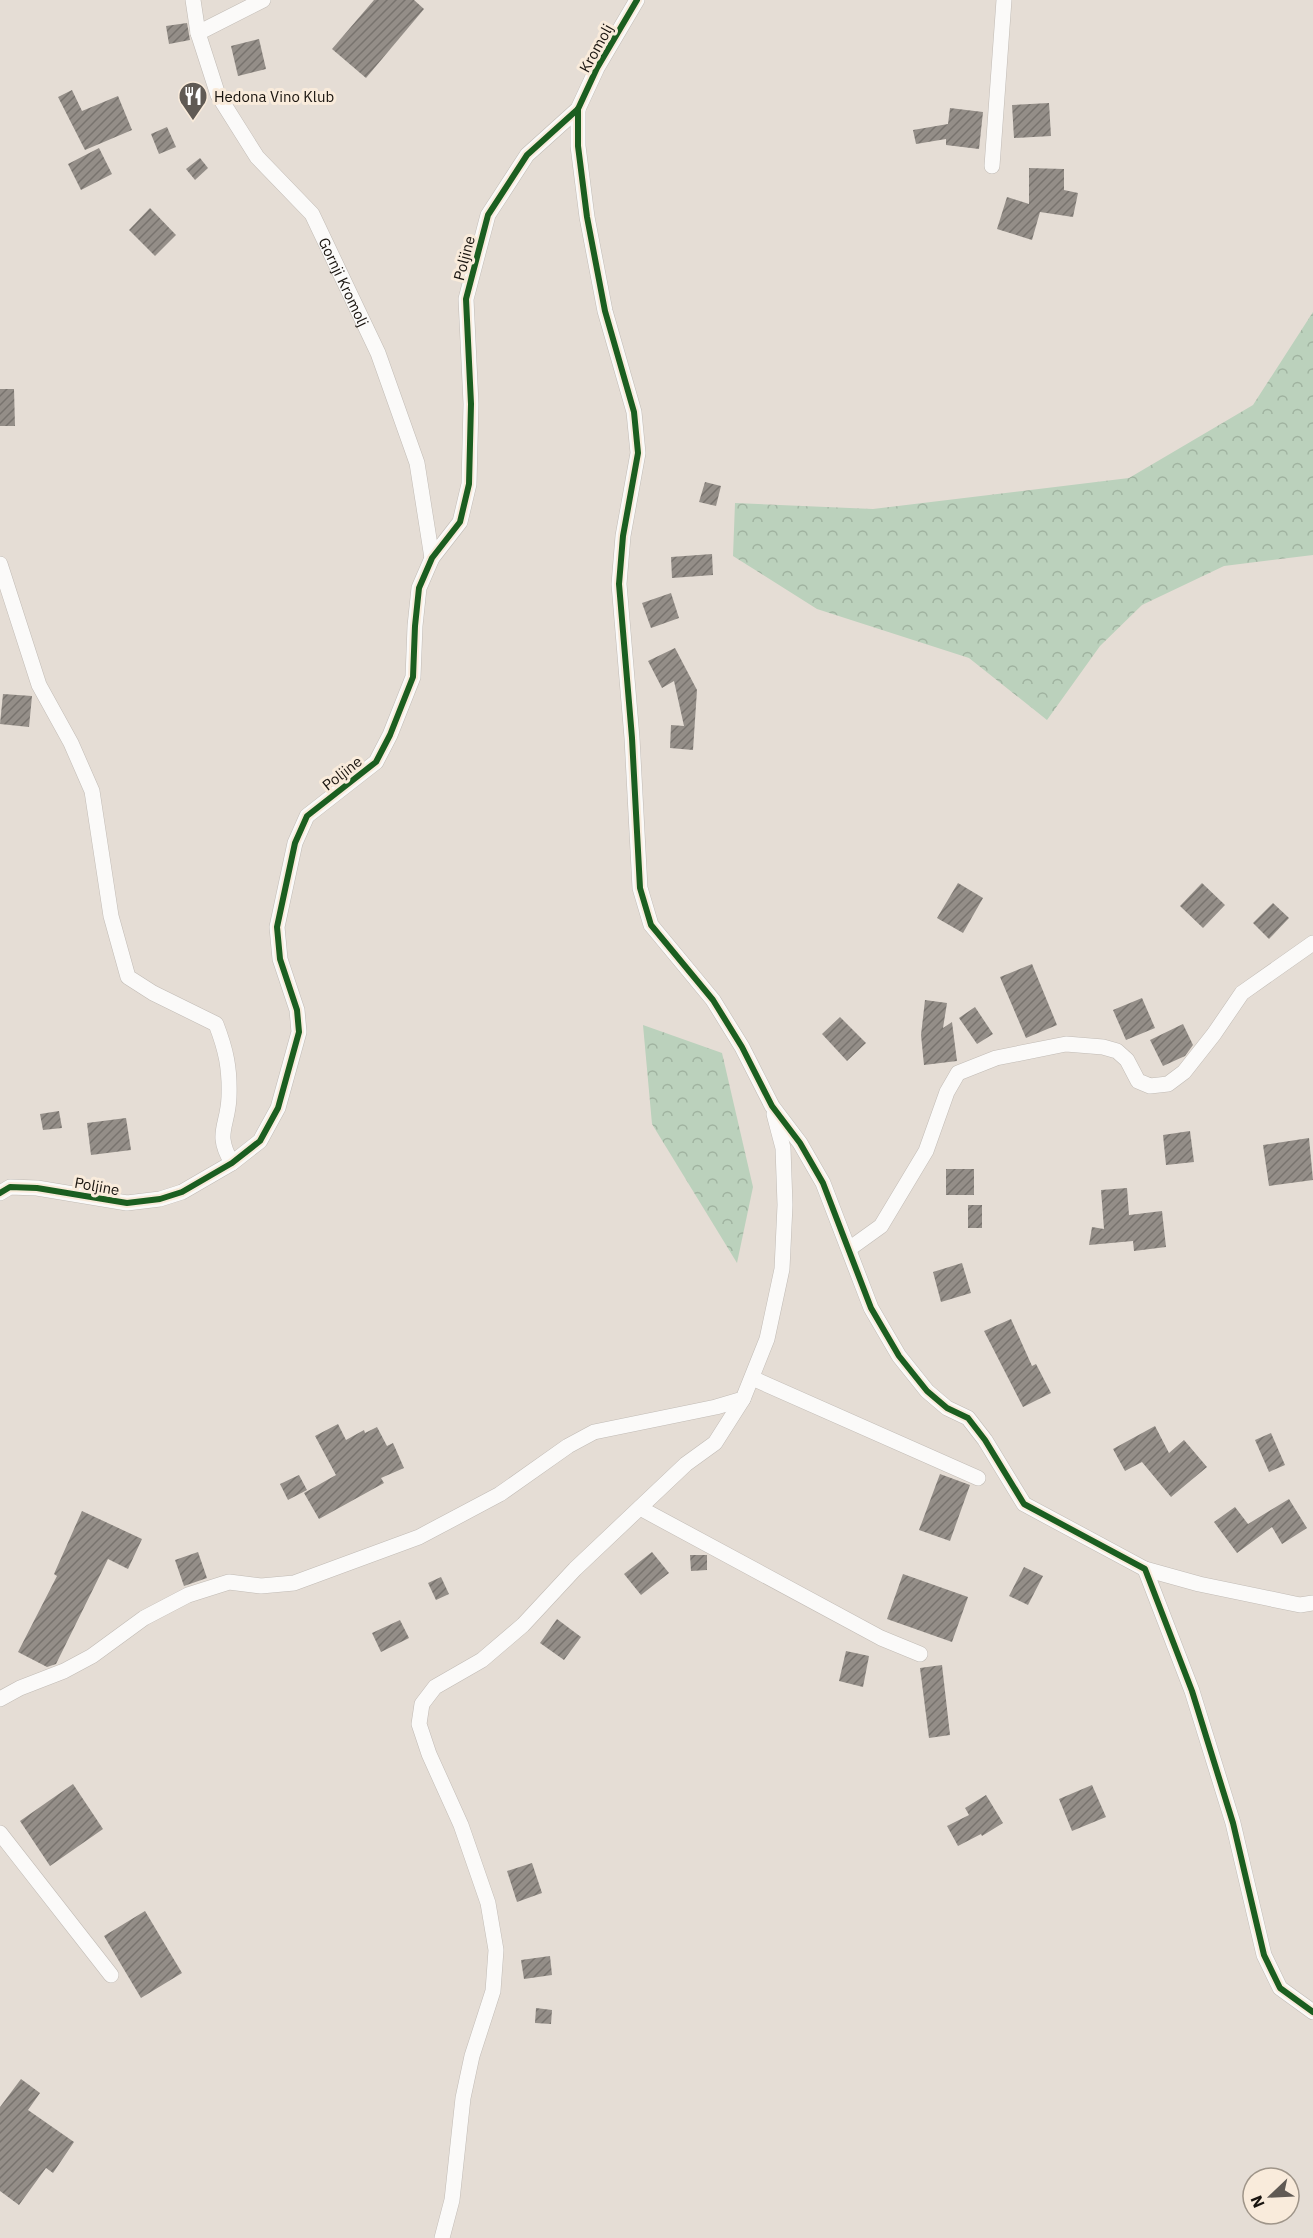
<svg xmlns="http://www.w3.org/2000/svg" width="1313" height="2238" font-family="'IBM Plex Sans',sans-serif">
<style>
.forest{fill:url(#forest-crowns)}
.building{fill:url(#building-hatch)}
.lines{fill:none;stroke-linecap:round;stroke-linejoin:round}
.minor-casing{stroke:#c1bbb5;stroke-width:16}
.minor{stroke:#fbfaf9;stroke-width:15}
.cycleway-casing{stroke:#f9ebdb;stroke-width:10}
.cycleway{stroke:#1b5e20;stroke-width:6}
.labels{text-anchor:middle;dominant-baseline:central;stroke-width:6;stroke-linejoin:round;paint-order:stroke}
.street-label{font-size:15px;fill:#19140f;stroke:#f9ebdb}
.poi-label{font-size:15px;fill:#19140f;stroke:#f9ebdb;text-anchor:start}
</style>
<defs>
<pattern id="forest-crowns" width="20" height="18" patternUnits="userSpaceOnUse" patternTransform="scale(1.5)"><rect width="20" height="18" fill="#bbd1bc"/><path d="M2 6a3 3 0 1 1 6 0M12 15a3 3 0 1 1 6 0" fill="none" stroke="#a0b3a0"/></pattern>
<pattern id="building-hatch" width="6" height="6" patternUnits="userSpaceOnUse" patternTransform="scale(1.5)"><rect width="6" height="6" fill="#948e88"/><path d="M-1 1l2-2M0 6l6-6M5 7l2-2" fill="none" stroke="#78736e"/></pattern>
</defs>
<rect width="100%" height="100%" fill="#e5ddd5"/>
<g class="forest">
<path d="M1313,312V555L1224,566L1142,605L1100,646L1047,720L969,658L817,609L733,556L735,503L873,509L1129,478L1253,405Z"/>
<path d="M643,1025L722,1053L753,1187L737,1263L652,1124Z"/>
</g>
<g class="building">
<path d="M374,0H414L424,9L366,78L332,49Z"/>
<path d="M187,23L190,40L169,44L166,26Z"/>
<path d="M259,39L266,69L238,76L231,46Z"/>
<path d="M72,90L82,111L118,96L132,130L85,150L58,97Z"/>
<path d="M1049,103L1051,136L1014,138L1012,105Z"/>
<path d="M950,108L983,112L979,149L946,145V139L916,144L913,130L948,124Z"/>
<path d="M167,127L176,147L159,154L151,134Z"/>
<path d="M99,148L112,174L81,190L68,164Z"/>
<path d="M200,158L208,168L195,180L186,169Z"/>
<path d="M1029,168L1064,169V190L1078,193L1073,217L1040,212L1032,240L997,229L1007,197L1029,204Z"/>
<path d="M150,208L176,235L155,256L129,230Z"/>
<path d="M0,389H14L15,426H0Z"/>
<path d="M705,482L721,486L716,506L699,502Z"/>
<path d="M712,554L713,575L672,578L671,557Z"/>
<path d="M671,593L679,618L651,628L642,603Z"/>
<path d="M675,648L697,690L693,750L670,748L671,725L684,726L674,681L662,688L648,661Z"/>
<path d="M3,694L32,696L29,727L0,724Z"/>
<path d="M958,883L983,898L963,933L937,918Z"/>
<path d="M1202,883L1225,905L1203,928L1180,906Z"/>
<path d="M1273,903L1289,918L1269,939L1253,923Z"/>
<path d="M1032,964L1057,1025L1026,1038L1000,977Z"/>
<path d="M1142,998L1155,1028L1126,1040L1113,1010Z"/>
<path d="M925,1000L947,1003L943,1028L952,1022L957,1061L924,1065L921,1035Z"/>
<path d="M975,1007L993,1034L977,1044L959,1018Z"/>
<path d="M840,1017L866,1043L847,1061L822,1034Z"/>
<path d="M1183,1024L1193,1045L1185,1056L1163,1066L1150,1040Z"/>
<path d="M59,1111L62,1128L43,1130L40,1114Z"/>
<path d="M126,1118L131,1150L91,1155L87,1123Z"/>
<path d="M1190,1131L1194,1162L1166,1165L1163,1135Z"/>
<path d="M1309,1138L1313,1180L1269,1186L1263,1145Z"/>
<rect x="946" y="1169" width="28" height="26"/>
<path d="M1127,1188L1129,1215L1162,1211L1166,1247L1134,1251L1133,1241L1089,1245L1092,1227L1104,1229L1101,1190Z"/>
<rect x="968" y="1205" width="14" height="23"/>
<path d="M962,1263L971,1293L941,1302L933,1272Z"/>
<path d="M1011,1319L1032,1366L1036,1364L1051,1393L1023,1407L984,1331Z"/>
<path d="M338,1424L346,1440L364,1430L365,1433L377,1427L387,1446L393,1443L404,1468L381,1478L384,1483L319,1519L304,1493L336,1475L315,1436Z"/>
<path d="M1155,1426L1169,1453L1184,1440L1207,1467L1171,1497L1142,1462L1125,1471L1113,1449Z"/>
<path d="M1271,1433L1285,1465L1269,1472L1255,1440Z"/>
<path d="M940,1474L970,1485L950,1541L919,1530Z"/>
<path d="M299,1475L307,1490L288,1500L280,1484Z"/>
<path d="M1289,1499L1307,1528L1282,1544L1272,1527L1237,1553L1214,1522L1235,1507L1248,1524Z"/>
<path d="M82,1511L142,1539L128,1569L108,1559L56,1664L47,1667L18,1652L57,1576L54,1574Z"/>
<path d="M198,1552L207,1578L184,1586L175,1560Z"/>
<path d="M652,1552L669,1573L641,1595L624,1574Z"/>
<path d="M690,1555H707V1570L691,1571Z"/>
<path d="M1024,1567L1043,1576L1028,1605L1009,1596Z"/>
<path d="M903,1574L968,1597L952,1642L887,1619Z"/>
<path d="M441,1577L449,1594L436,1600L428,1583Z"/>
<path d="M557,1619L581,1637L564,1660L540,1643Z"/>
<path d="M400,1620L409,1638L381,1652L372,1633Z"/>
<path d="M846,1651L869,1656L863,1687L839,1681Z"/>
<path d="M942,1665L950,1735L929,1738L920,1668Z"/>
<path d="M73,1784L103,1829L50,1866L20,1821Z"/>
<path d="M1092,1785L1106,1817L1072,1831L1059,1799Z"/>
<path d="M986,1795L1003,1823L982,1836L981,1834L958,1846L947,1826L969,1815L965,1808Z"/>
<path d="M532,1863L542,1893L517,1902L507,1871Z"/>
<path d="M145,1911L182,1973L141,1998L104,1936Z"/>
<path d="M550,1956L552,1975L524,1979L521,1960Z"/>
<path d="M536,2008L552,2010L551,2024L535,2023Z"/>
<path d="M21,2079L40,2093L28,2110L74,2142L53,2173L46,2168L19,2205L0,2191V2107Z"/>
</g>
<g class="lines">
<g class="minor-casing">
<g id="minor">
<path id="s1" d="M193,0L198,33L218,95L257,157L312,214L378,353L417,463L432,558"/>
<path d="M198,33L263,0"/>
<path d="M578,109V146L587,217L605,311L634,412L638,453L623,536L619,584L632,738L640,888L651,925L713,1000L742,1047L772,1106L800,1143L823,1183L871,1308L899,1356L927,1391L947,1408L968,1418L985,1440L1024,1504L1145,1569L1192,1691L1233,1823L1264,1955L1280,1988L1313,2012"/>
<path d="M992,166L1004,0"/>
<path d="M0,564L39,685L71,743L92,791L111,916L128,977L153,993L216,1024C226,1050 230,1068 229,1097C228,1127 214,1133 232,1163"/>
<path d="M0,1193L10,1187L37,1188L127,1203L160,1199L182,1192L232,1163L260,1141L278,1108L299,1032L297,1010L280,959L277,927L295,843L307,816L376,762L390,735L413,677L415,626L419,588L432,558L460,522L469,484L471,404L466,299L488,215L527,155L578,109L597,68L637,0"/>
<path d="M849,1249L881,1226L926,1151L947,1092L958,1073L996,1058L1066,1044L1103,1047L1117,1051L1127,1060L1138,1081L1150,1086L1168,1084L1184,1072L1214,1034L1242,993L1313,943"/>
<path d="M752,1378L978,1478"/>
<path d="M640,1508L881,1638L920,1654"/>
<path d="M1145,1569L1199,1584L1300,1605L1313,1603"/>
<path d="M0,1699L20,1688L64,1671L92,1656L144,1618L188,1595L229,1582L261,1586L294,1583L419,1537L500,1494L568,1446L594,1432L716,1407L743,1399L767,1339L782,1269L785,1205L783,1148L774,1114"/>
<path d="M0,1833L111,1975"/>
<path d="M442,2238L452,2200L463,2098L472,2056L493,1991L496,1950L488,1903L461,1825L429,1754L419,1724L422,1704L435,1687L482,1660L523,1625L575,1569L686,1464L715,1443L743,1399"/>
</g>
</g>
<use href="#minor" class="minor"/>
<g class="cycleway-casing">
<g id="cycleway">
<path d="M578,109V146L587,217L605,311L634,412L638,453L623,536L619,584L632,738L640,888L651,925L713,1000L742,1047L772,1106L800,1143L823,1183L871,1308L899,1356L927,1391L947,1408L968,1418L985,1440L1024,1504L1145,1569L1192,1691L1233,1823L1264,1955L1280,1988L1313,2012"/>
<path d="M0,1193L10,1187L37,1188L127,1203L160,1199L182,1192L232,1163L260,1141L278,1108L299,1032L297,1010L280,959L277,927L295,843L307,816L376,762L390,735L413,677L415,626L419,588L432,558L460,522L469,484L471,404L466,299L488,215L527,155L578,109L597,68L637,0"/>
</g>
</g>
<use href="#cycleway" class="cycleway"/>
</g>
<defs>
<g id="restaurant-pin" transform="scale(1.5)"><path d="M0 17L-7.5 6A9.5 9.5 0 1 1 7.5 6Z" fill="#605a54" stroke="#f9ebdb"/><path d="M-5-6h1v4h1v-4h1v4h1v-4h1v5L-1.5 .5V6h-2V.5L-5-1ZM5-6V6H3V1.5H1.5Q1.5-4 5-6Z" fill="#fff"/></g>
</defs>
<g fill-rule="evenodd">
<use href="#restaurant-pin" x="193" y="96"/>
</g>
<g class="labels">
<g class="street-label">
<text transform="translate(596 48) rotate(-61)">Kromolj</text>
<text transform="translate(464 258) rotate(-75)">Poljine</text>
<text stroke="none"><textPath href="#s1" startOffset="326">Gornji Kromolj</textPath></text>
<text transform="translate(342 773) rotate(-38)">Poljine</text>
<text transform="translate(97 1186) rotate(10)">Poljine</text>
</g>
<g class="poi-label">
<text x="214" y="96">Hedona Vino Klub</text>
</g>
</g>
<g transform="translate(1271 2196) rotate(247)"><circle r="28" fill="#f9ebdb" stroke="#9f9589" stroke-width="1.5"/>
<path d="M0-4.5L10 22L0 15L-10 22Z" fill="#605a54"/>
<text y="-9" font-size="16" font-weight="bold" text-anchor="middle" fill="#19140f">N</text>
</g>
</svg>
